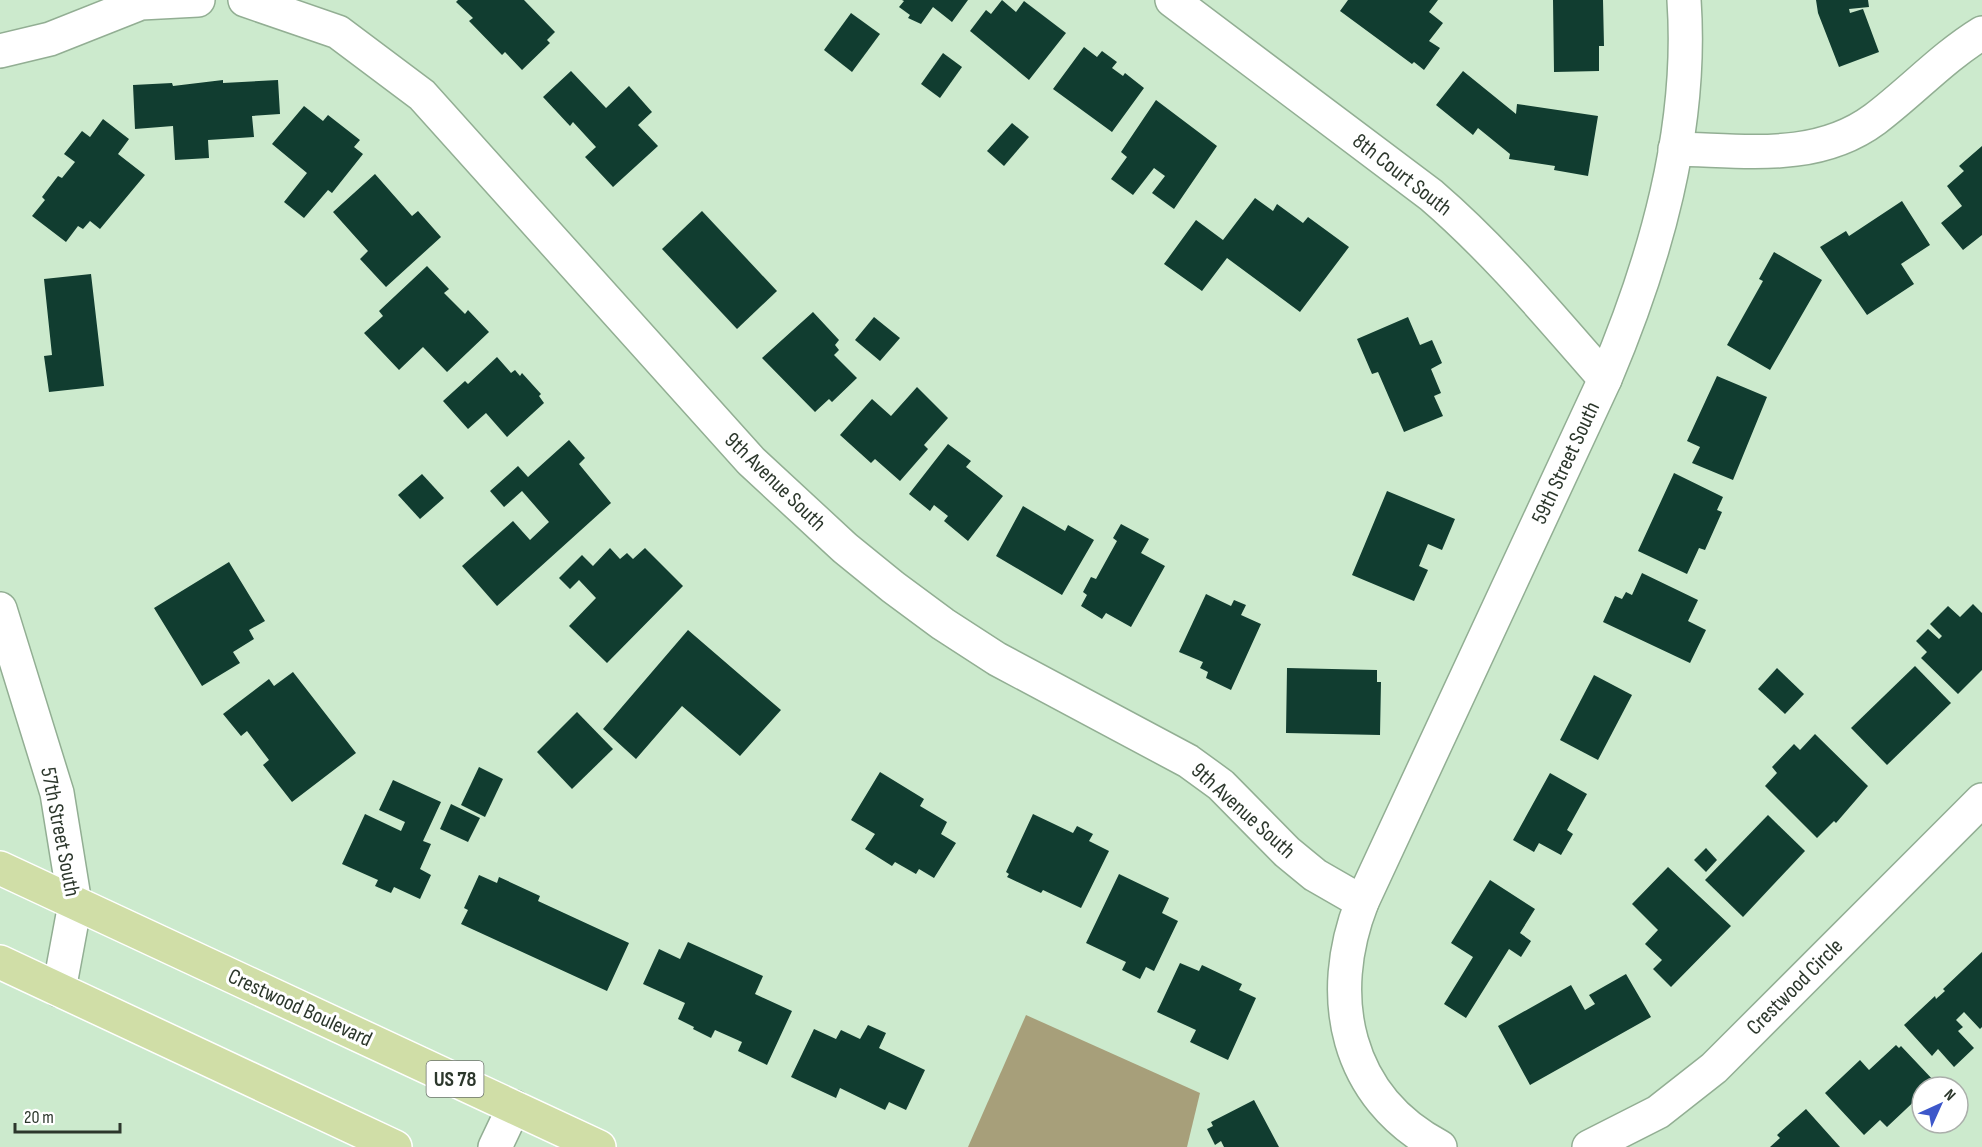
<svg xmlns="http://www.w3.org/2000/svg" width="1982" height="1147" font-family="'Sofia Sans Condensed',sans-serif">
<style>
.forest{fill:#a79f7a}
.building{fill:#113d30}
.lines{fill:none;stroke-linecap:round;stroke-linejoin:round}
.minor-casing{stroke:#92ae93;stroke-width:36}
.major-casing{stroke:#fff;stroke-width:36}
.minor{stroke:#fff;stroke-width:33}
.major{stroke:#d0dea7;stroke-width:33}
.labels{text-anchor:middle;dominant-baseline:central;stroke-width:6;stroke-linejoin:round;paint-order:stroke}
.shield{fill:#fff;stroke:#6b736b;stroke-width:1.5}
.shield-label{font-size:21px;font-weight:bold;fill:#2c372c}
.street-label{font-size:22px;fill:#2c372c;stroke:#fff}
</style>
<rect width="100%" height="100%" fill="#cceacd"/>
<path class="forest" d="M1026,1015L1200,1093L1187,1147H968Z"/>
<g class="building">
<path d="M458,0H524L555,32L547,40L550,43L522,70L505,52L502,55L469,21L473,18L456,2Z"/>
<path d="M902,0H968L952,22L933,7L921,24L908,18L910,15L899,7L904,1Z"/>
<path d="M1002,0L1016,12L1024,1L1066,33L1029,80L970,31L986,10L991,14Z"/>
<path d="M1348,0H1438L1429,12L1443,23L1429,41L1440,48L1424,70L1414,62L1412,64L1340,11Z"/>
<path d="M1553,0H1603L1604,46H1599V71L1554,72Z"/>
<path d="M1816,0H1868L1869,7L1849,9L1850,13L1863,9L1879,52L1839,67L1818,13Z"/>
<path d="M851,13L880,34L852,72L824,50Z"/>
<path d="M1084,47L1097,57L1102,51L1117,62L1112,68L1123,76L1125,73L1144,88L1112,132L1053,89Z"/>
<path d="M943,53L962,67L940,98L921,84Z"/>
<path d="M571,71L606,108L629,86L652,112L638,125L658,146L613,187L585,157L596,147L573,122L570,126L543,97Z"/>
<path d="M1463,71L1516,114L1517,104L1598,116L1588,176L1554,170L1555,166L1509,159L1510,154L1478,128L1473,135L1436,105Z"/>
<path d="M223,80V83L278,80L280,114L252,116L254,137L208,140L209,158L175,160L173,126L135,129L133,85L172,83L173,86Z"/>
<path d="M1156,100L1217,146L1174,209L1152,193L1165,176L1154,168L1133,195L1111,179L1127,157L1121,152Z"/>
<path d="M304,106L323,121L328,115L360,140L354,147L363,154L332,193L328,190L304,218L284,202L307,173L272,144Z"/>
<path d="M103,119L129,139L118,154L145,175L100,229L90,221L83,229L78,226L66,242L32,216L45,200L42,197L58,176L62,178L75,162L64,154L82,131L90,137Z"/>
<path d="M1012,123L1029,137L1004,166L987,151Z"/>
<path d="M1982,146V235L1963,250L1941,223L1962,206L1947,186L1964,171L1959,166Z"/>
<path d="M375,174L412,216L418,211L441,237L386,287L360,259L368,251L333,212Z"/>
<path d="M1255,198L1273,211L1277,204L1303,223L1308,217L1349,247L1300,312L1227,258L1202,291L1164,264L1196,220L1223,240Z"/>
<path d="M1902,201L1930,245L1901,264L1914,284L1867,315L1820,247L1846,231L1849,236Z"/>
<path d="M702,211L777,291L737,329L662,249Z"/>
<path d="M1774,252L1822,280L1770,370L1727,345L1763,281L1759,279Z"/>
<path d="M427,266L449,289L444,293L465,314L468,310L489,332L447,372L423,347L399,370L364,333L383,316L379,311Z"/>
<path d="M91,274L104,386L49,392L44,356L52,355L44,279Z"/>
<path d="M813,312L839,340L835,345L839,350L834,355L857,378L832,402L829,399L815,412L762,358Z"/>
<path d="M874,317L900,338L880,361L855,340Z"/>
<path d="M1408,317L1420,345L1432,340L1442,363L1431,369L1441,393L1434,396L1443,416L1404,432L1378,372L1372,374L1357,339Z"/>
<path d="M497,357L511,373L515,370L520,376L522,373L541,394L539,396L544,403L507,437L486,413L468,429L443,401L465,381L468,384Z"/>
<path d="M1717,376L1767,397L1733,480L1692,463L1700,447L1687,441Z"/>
<path d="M917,387L948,418L924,445L928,449L900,481L875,459L871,463L840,435L872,399L891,416Z"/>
<path d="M569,440L585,458L579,464L611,503L497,606L462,566L513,521L530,540L549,522L522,491L504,507L490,491L518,466L528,477Z"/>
<path d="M948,444L971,461L966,467L1003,496L968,541L944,521L948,516L934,505L930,511L909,494Z"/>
<path d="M1674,473L1723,497L1717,510L1722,512L1705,550L1699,548L1687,574L1638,551Z"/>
<path d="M422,474L444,498L420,519L398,495Z"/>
<path d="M1387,491L1455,519L1442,550L1428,544L1419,566L1428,570L1414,601L1352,575Z"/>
<path d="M1023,506L1065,531L1068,525L1094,540L1062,595L996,556Z"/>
<path d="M1121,524L1149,539L1141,553L1165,566L1131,627L1106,613L1102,619L1081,606L1087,595L1083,592L1091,577L1096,579L1117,541L1113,538Z"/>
<path d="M610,548L620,559L627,553L633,559L645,548L683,586L607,663L569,626L596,598L579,580L570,589L559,578L582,555L593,566Z"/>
<path d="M229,562L265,621L249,630L254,639L233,652L240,663L202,686L154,608Z"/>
<path d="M1642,573L1698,600L1688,621L1706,630L1690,663L1603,622L1615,596L1622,599L1626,592L1632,595Z"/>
<path d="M1206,594L1231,606L1234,600L1246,605L1241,615L1261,624L1231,690L1206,678L1208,672L1200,668L1203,662L1179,652Z"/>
<path d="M1973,604L1982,613V670L1958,694L1921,658L1927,652L1916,641L1928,629L1939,639L1942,636L1930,624L1948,606L1960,617Z"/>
<path d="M688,630L781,710L740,756L682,706L636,759L603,729Z"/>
<path d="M1915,666L1951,703L1887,765L1851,728Z"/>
<path d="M1287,668L1377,670V682H1381L1380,735L1286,733Z"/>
<path d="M1777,668L1804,694L1785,714L1758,689Z"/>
<path d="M293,672L356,753L292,802L263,765L269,760L247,731L241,736L223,714L269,679L274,686Z"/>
<path d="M1594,675L1632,695L1598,760L1560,740Z"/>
<path d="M577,712L613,749L572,789L537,752Z"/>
<path d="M1815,734L1868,786L1836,823L1834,821L1817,838L1765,786L1777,773L1772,767L1794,744L1800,750Z"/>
<path d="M479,767L503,779L485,817L461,805Z"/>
<path d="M880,772L924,799L920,806L947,822L941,834L956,843L934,878L919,869L916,874L895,862L892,866L865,849L875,834L851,820Z"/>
<path d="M1550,773L1587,794L1567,830L1573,834L1561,855L1539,843L1534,852L1513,840Z"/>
<path d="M393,780L441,802L423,841L431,844L420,869L431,875L420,899L394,887L391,893L375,886L378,880L342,864L365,814L401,831L405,822L379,810Z"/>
<path d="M451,804L480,818L468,842L440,829Z"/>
<path d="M1033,814L1073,833L1077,826L1093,834L1089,841L1109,851L1081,908L1043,890L1041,893L1007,877L1009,874L1006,872Z"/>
<path d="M1768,815L1805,851L1743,917L1705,880Z"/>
<path d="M1706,848L1717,860L1706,872L1694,860Z"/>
<path d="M1668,867L1731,926L1671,987L1653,969L1662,960L1645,944L1658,930L1632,904Z"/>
<path d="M1119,874L1169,898L1162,913L1178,921L1154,971L1146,967L1140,979L1122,970L1126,962L1086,943Z"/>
<path d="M479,875L497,883L499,877L540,896L538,901L629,943L607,991L461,924L468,910L464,908Z"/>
<path d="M1490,880L1535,909L1520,933L1531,941L1521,957L1509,949L1466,1018L1444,1004L1473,957L1451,943Z"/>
<path d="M688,942L763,976L755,994L792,1011L767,1065L738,1051L742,1042L715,1030L711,1038L693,1029L694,1027L678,1019L685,1003L643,984L659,949L680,959Z"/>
<path d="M1982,952V1027L1980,1029L1964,1012L1956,1020L1963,1027L1958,1031L1974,1048L1954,1067L1938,1049L1932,1056L1904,1025L1935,996L1936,999L1945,991L1943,989Z"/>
<path d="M1180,963L1199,971L1202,965L1242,984L1239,990L1256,998L1228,1060L1190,1042L1196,1030L1157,1012Z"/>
<path d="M1626,974L1651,1017L1530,1085L1498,1026L1571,985L1585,1010L1595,1004L1589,995Z"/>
<path d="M868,1025L886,1033L879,1048L925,1070L906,1110L889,1102L885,1110L840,1088L836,1098L791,1077L814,1029L836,1039L841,1030L860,1039Z"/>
<path d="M1896,1045L1899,1048L1901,1046L1935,1082L1929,1087H1922V1094L1887,1127L1880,1120L1864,1135L1825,1093L1860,1060L1869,1070Z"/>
<path d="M1254,1100L1279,1147H1224L1221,1141L1215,1145L1207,1129L1213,1126L1211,1122Z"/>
<path d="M1806,1109L1840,1147H1770L1780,1138L1777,1135Z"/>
</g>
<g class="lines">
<g class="minor-casing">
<g id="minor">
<path d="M245,0L338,32L422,95L751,461L845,548L893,587L943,624L997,659L1188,761L1221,785L1287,852L1315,875L1362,902"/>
<path d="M1172,0L1431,195C1495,250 1549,315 1605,379"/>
<path d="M0,51L50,39L141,3L198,0"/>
<path d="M1675,149C1742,150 1816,163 1875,119C1912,91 1943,57 1982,33"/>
<path d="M0,609L57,793L75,904L59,990"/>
<path d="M495,1147L514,1107"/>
<path d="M1440,1147C1345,1097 1325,996 1362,902L1605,379C1655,261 1693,130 1684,0"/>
<path d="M1589,1147L1658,1112L1714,1068L1982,800"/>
</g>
</g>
<g class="major-casing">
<g id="major">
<path d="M0,868L599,1147"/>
<path d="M0,962L395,1147"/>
</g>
</g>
<use href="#minor" class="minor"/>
<use href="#major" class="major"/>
</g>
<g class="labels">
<rect class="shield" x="426.5" y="1061" width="57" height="36" rx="4.5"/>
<g class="shield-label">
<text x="455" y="1079">US 78</text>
</g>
<g class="street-label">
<text transform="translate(1402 175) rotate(38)">8th Court South</text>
<text transform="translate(1566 463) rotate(-65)">59th Street South</text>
<text transform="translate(775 482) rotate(44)">9th Avenue South</text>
<text transform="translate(1243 811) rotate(42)">9th Avenue South</text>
<text transform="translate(60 832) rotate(79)">57th Street South</text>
<text transform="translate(1795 987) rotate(-45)">Crestwood Circle</text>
<text transform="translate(300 1008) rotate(25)">Crestwood Boulevard</text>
</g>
</g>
<g transform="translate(1940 1105) rotate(45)"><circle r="28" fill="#ffffff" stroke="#abafab" stroke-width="1.5"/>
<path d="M0-4.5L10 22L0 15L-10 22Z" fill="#3d57ca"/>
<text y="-9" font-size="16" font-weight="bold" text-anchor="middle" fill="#2c372c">N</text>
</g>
<path d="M15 1123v9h105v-9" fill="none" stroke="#2c372c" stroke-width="3"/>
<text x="24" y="1123" font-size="18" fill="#2c372c" stroke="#ffffff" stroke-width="4.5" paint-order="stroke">20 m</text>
</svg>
